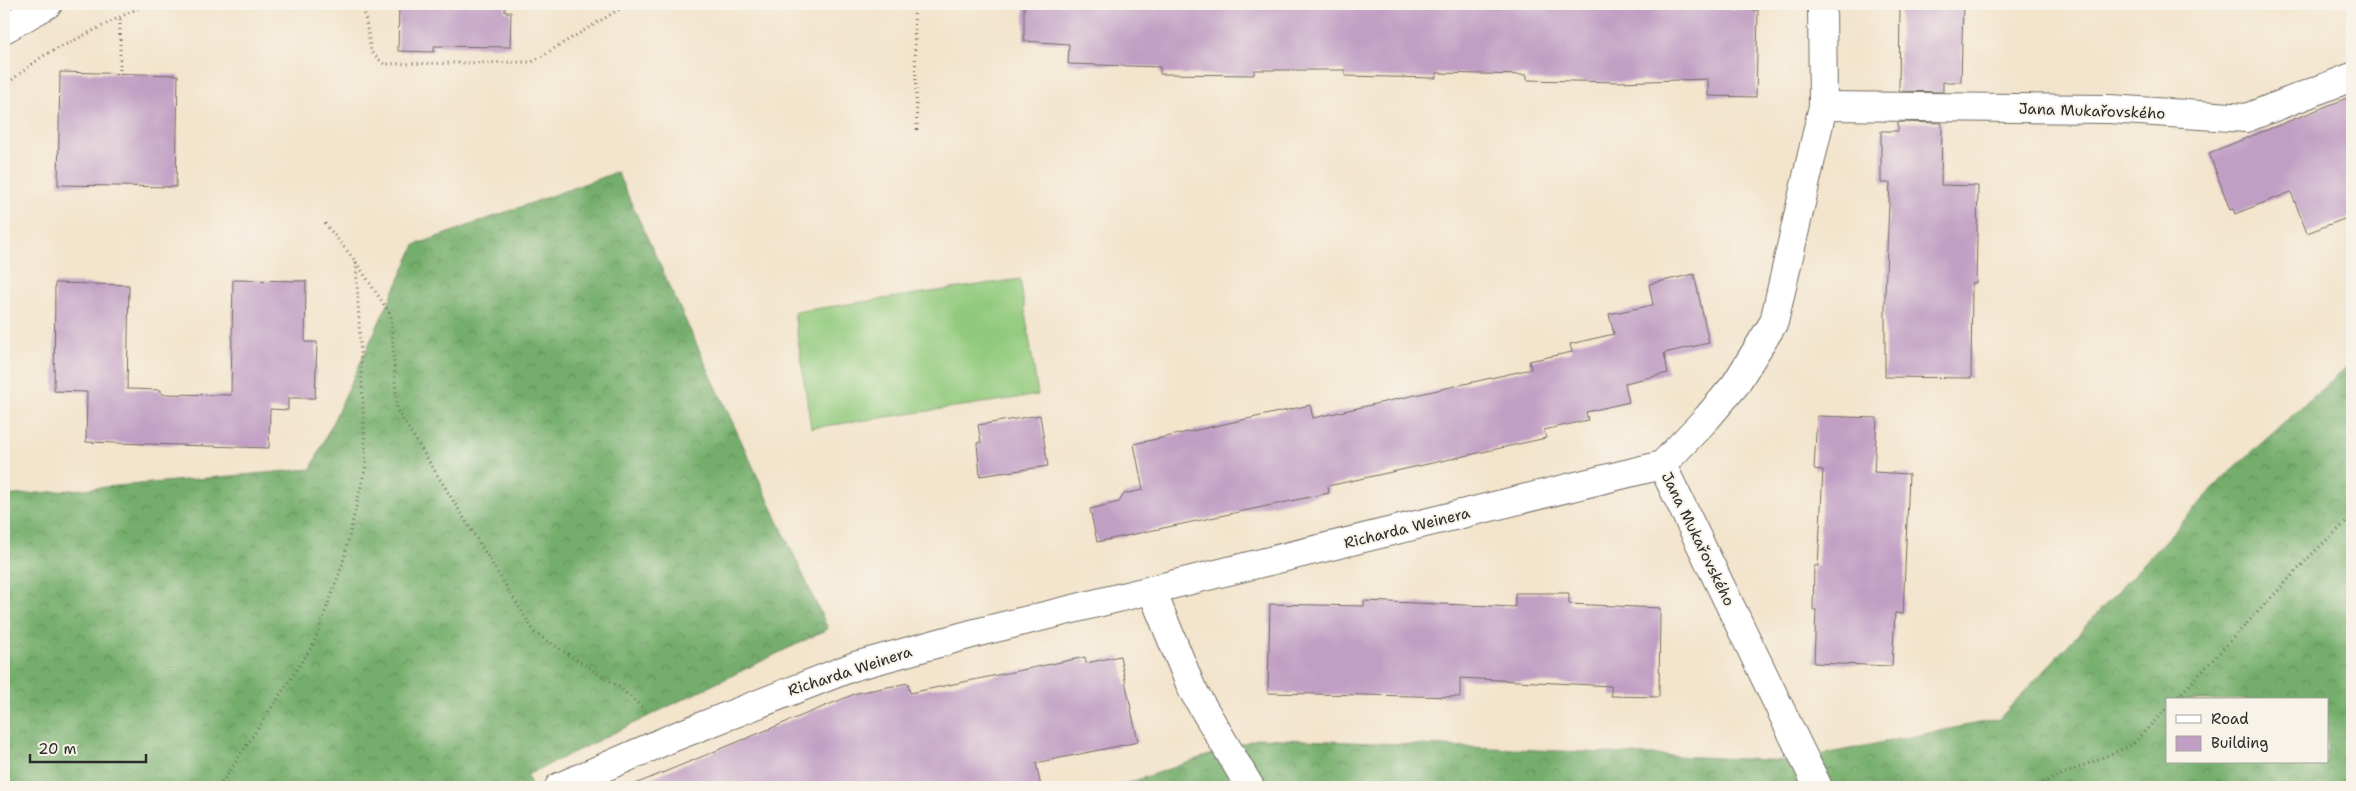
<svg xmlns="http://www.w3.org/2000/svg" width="2356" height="791" font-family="'Shantell Sans',sans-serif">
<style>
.forest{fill:url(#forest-crowns);stroke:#506c4c;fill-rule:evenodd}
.pitch{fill:#92ca7d;stroke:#5e7a54}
.building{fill:#c19fc4}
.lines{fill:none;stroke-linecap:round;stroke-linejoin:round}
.street-casing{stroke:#716c63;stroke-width:30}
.path{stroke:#716c63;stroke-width:3;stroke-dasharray:1 4;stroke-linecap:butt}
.street{stroke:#fff;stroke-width:28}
.labels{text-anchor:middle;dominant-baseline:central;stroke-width:4;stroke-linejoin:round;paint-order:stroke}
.street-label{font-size:15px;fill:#2b2b2b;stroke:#f7f3e8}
</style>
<defs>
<pattern id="forest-crowns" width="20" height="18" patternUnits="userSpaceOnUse" patternTransform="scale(1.25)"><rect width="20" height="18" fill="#75ae6c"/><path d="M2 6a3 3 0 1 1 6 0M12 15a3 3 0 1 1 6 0" fill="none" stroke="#608e59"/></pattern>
</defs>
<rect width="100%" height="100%" fill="#f7f3e8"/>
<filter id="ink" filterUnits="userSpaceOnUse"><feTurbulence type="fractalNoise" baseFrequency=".02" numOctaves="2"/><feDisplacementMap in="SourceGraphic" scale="10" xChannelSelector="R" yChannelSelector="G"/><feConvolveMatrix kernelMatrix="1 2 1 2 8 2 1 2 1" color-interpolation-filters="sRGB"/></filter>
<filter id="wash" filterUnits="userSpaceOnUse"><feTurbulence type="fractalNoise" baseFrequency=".0096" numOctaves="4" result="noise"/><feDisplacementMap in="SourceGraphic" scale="20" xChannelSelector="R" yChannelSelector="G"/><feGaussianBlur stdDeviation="1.12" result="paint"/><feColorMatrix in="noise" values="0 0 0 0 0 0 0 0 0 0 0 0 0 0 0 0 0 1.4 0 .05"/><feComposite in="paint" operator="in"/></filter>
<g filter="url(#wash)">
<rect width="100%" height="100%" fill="#f3e4cc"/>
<g class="forest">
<path d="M617,172L828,629L527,775L532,787H4V496L311,469L415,245Z"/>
<path d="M2352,362V787H1116L1259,738L1790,761L1999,719L2225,476ZM2167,700H2327V762H2167Z"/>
</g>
<path class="pitch" d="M1020,279L1038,395L811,428L794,312Z"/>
<g id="blocks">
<g class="building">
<path d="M399,4H505V12H511L510,47L434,46V52L398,51Z"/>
<path d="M1024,4H1711V8L1758,10L1756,97L1708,96V79L1619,82L1527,80V75L1436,73V78L1345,76V70H1254V75L1160,74V67L1068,64L1069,44L1024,41Z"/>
<path d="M1900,4H1963L1961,82H1943V92L1899,91Z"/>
<path d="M60,72L178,75L176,187L58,185Z"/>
<path d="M2352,96V216L2307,233L2291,192L2235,214L2233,209L2230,210L2209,153Z"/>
<path d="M1898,122L1942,123L1941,185L1978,186L1976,283H1972L1971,378L1885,377V293L1890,183H1881V131H1898Z"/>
<path d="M1694,274L1709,343L1664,353L1668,373L1625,383L1629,402L1586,412L1588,420L1544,430L1546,438L1328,486L1329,493L1097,542L1090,509L1119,502L1124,494L1143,490L1134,444L1310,405L1313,418L1531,369L1529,361L1572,352L1570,344L1614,334L1609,314L1653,305L1649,284Z"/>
<path d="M233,280L306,281L305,342H317L315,398H288V410L270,409L269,448L86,442L87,392L54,391L55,283L129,285L127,389L161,390V394L231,395Z"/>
<path d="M1040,415L1048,466L980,476L977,443L981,442L978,425Z"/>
<path d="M1817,416L1877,418L1874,472L1909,474L1903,614L1895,613L1892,666L1814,663L1816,610H1813L1814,566H1818L1823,470L1814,469Z"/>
<path d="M1515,593H1569V604L1660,608L1659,697L1611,696V686L1460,678V697L1268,693L1270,604L1364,606V601L1515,607Z"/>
<path d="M1120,656L1138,742L1036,763L1041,787H628L857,693L908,683L910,693L1085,657L1086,663Z"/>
</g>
</g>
</g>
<g filter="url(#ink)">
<use href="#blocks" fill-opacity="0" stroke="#716c63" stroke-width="1"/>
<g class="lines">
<g class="street-casing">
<g id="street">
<path d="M4,29L48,4"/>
<path d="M1823,106L2109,109L2246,118L2352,77"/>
<path d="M1662,465L1707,418L1735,385L1774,322L1823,106L1822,4"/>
<path d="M1662,465L1818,787"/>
<path d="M1152,591L1192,689L1250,787"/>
<path d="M559,787L674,737L855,666L979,632L1662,465"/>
</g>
</g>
<g class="path">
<path d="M363,4L371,52L384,64L532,62L628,4"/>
<path d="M914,4L917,131"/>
<path d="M120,70V17"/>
<path d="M4,86L43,56L146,4"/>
<path d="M356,262L391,315L397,410L535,633L619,687L646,711"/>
<path d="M2175,700L2317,549L2352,517"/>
<path d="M219,787L313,645L342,566L366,465L356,262L323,221"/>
<path d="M2033,787L2132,745L2167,708"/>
</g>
<use href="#street" class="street"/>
</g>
</g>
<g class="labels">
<g class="street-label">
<text transform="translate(2092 111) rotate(2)">Jana Mukařovského</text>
<text transform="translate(1407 528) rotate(-14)">Richarda Weinera</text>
<text transform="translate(1698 539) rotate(64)">Jana Mukařovského</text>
<text transform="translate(850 671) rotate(-18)">Richarda Weinera</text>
</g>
</g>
<rect width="2356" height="791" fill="none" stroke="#f7f3e8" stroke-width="20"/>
<rect x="2166" y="698" width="162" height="65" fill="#f7f3e8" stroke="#a5a39c"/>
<rect x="2176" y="715" width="25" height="8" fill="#ffffff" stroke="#a5a39c"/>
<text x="2211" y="724" font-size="15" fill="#2b2b2b">Road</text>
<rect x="2176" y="736" width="25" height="15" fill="#c19fc4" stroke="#a5a39c"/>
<text x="2211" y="748" font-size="15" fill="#2b2b2b">Building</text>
<path d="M30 754v8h116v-8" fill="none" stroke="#2b2b2b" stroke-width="2.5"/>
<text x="38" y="754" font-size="15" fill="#2b2b2b" stroke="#f7f3e8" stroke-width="4" paint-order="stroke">20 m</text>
</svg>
